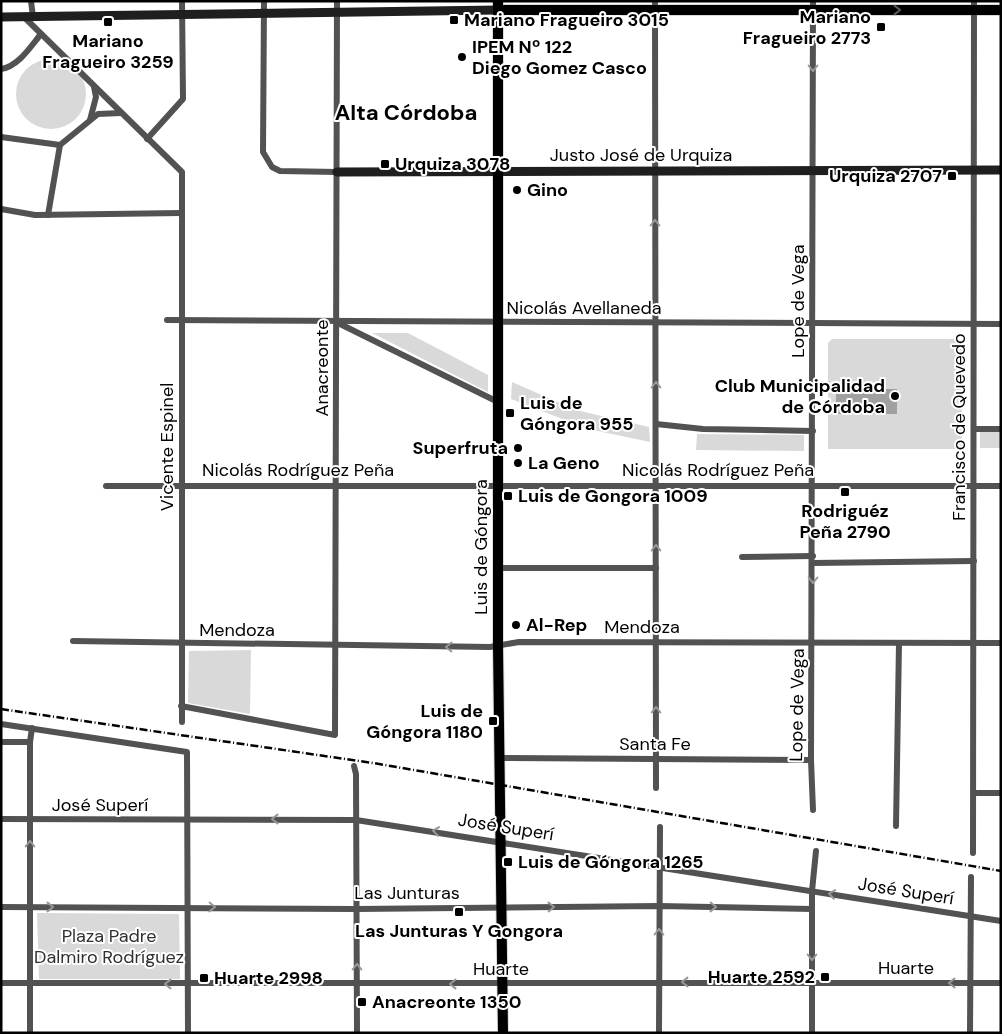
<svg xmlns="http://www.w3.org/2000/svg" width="1002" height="1034" font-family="'DM Sans',sans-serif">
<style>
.green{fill:#d9d9d9}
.water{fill:#a0a0a0}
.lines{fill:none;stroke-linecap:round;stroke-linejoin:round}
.primary-casing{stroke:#dbdbdb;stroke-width:12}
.street{stroke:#525252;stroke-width:6}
.secondary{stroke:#1f1f1f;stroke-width:9}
.primary{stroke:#000;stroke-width:10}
.rail{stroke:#000;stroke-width:2.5;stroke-dasharray:8 2.5 1 2.5;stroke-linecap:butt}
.oneway{stroke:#595959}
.oneway2{stroke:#979797}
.poi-dot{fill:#000;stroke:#fff;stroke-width:2}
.labels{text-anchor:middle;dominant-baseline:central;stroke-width:4;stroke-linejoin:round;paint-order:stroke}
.poi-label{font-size:18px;font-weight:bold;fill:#000;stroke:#fff;text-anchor:start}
.street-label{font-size:18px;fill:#000;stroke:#fff}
.park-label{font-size:18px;fill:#303030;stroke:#fff}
.district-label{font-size:22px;font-weight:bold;fill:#000;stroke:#fff}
</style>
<rect width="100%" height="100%" fill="#fff"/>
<g class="green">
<circle cx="51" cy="94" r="35"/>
<path d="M372,333H408L488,375V392Z"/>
<path d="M832,339H958L962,341V449H828V343Z"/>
<path d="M512,382L576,410L649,427L650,442L588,429L511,399Z"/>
<rect x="980" y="429" width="21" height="19"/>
<path d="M697,434L804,435V451L696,450Z"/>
<path d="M251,650L250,714L188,703L189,651Z"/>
<path d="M37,913L179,914L180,979H39Z"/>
</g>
<rect class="water" x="836" y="389" width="61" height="25"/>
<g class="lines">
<g class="primary-casing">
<g id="primary">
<path d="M498,1V646L503,1033"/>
<path d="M498,10H1001"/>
</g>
</g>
<g class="street">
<path d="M31,1L33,17"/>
<path d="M264,1L263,152L272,167L280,171L337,172"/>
<path d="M655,1L656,788"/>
<path d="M813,1L811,760L813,810"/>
<path d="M24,17L182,172V722"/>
<path d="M1,69C18,67 31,46 41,34"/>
<path d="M90,120L96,97L94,87"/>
<path d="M1,137L60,145"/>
<path d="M147,139L183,99L182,1"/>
<path d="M1,209L35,215L182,213"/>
<path d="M48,215L60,145L98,114L121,113"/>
<path d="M167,320L1001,324"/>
<path d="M338,323L498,402"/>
<path d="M656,424L703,429L813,431"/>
<path d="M974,429H1001"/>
<path d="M106,486H1001"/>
<path d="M742,557L813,556"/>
<path d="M813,563L974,561"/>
<path d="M498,568H656"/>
<path d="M73,641L490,647L519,642L1001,643"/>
<path d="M181,706L335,735L337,1"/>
<path d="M1,724L187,752L188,1033"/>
<path d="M1,742H30"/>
<path d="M499,758L811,760"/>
<path d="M354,766L356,774L357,1033"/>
<path d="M974,793H1001"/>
<path d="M1,819L356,820L1001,921"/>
<path d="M896,826L899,643"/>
<path d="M973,853L974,1"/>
<path d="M1,907L356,909L659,906L812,909"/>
<path d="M1,983H1001"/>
<path d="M30,1033V742L32,728"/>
<path d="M659,1033L660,827"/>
<path d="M812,1033V891L816,851"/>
<path d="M970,1033L971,877"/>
</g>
<g class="secondary">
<path d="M1,17L498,10"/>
<path d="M337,172L1001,170"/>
</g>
<use href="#primary" class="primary"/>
<path class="rail" d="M1,709L373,763L1001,871"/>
</g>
<defs><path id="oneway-chevron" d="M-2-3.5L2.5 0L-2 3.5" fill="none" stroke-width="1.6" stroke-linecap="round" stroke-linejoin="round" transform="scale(1.25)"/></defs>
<use class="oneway" href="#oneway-chevron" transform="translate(897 10)"/>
<g class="oneway2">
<use href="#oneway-chevron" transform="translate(813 68) rotate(90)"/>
<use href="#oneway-chevron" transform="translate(655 223) rotate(-90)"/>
<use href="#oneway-chevron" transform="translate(656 385) rotate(-90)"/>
<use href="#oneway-chevron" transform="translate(656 548) rotate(-90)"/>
<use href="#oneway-chevron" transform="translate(813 580) rotate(90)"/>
<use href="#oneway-chevron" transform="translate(449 647) rotate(-179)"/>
<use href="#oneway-chevron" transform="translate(656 710) rotate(-90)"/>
<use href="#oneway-chevron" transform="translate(275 819) rotate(180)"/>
<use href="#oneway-chevron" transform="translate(436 831) rotate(-172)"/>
<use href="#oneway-chevron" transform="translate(30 844) rotate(-90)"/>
<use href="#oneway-chevron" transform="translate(832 894) rotate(-171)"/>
<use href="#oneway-chevron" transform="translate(50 907)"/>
<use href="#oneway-chevron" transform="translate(212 907) rotate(1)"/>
<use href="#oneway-chevron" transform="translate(551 907) rotate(-1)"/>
<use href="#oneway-chevron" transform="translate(713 907) rotate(1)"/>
<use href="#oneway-chevron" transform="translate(659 932) rotate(-90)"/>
<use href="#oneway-chevron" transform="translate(812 957) rotate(90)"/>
<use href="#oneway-chevron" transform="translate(357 967) rotate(-90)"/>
<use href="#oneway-chevron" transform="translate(685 982) rotate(-180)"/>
<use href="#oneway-chevron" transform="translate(952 983) rotate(-180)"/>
<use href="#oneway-chevron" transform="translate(168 984) rotate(-180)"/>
<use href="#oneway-chevron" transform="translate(453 984) rotate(180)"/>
</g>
<g class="poi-dot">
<rect x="449" y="15" width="10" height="10" rx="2.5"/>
<rect x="103" y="17" width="10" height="10" rx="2.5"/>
<rect x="876" y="22" width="10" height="10" rx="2.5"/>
<circle cx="462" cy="57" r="5"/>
<rect x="380" y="159" width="10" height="10" rx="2.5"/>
<rect x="947" y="171" width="10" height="10" rx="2.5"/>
<circle cx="517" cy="190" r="5"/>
<circle cx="895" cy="396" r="5"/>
<rect x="505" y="408" width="10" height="10" rx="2.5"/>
<circle cx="518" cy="448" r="5"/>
<circle cx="518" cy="463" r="5"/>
<rect x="840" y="487" width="10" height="10" rx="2.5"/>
<rect x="503" y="491" width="10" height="10" rx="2.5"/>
<circle cx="516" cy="625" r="5"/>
<rect x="488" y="716" width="10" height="10" rx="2.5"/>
<rect x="503" y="857" width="10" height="10" rx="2.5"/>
<rect x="454" y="907" width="10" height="10" rx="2.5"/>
<rect x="820" y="972" width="10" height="10" rx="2.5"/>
<rect x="199" y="973" width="10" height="10" rx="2.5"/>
<rect x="357" y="997" width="10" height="10" rx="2.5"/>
</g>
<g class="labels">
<g class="poi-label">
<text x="871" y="17" text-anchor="end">Mariano<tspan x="871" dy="21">Fragueiro 2773</tspan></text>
<text x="464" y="20">Mariano Fragueiro 3015</text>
<text x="108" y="41" text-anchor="middle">Mariano<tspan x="108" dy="21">Fragueiro 3259</tspan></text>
<text x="472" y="47">IPEM Nº 122<tspan x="472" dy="21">Diego Gomez Casco</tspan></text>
<text x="395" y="164">Urquiza 3078</text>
<text x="942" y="176" text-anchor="end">Urquiza 2707</text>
<text x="527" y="190">Gino</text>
<text x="885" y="386" text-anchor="end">Club Municipalidad<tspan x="885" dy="21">de Córdoba</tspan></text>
<text x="520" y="403">Luis de<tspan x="520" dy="21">Góngora 955</tspan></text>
<text x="508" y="448" text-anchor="end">Superfruta</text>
<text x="528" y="463">La Geno</text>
<text x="518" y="496">Luis de Gongora 1009</text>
<text x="845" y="511" text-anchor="middle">Rodriguéz<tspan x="845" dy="21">Peña 2790</tspan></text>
<text x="526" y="625">Al-Rep</text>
<text x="483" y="711" text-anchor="end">Luis de<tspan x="483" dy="21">Góngora 1180</tspan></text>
<text x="518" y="862">Luis de Góngora 1265</text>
<text x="459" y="931" text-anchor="middle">Las Junturas Y Gongora</text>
<text x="815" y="977" text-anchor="end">Huarte 2592</text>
<text x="214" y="978">Huarte 2998</text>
<text x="372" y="1002">Anacreonte 1350</text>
</g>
<g class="street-label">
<text x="641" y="155">Justo José de Urquiza</text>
<text transform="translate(798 301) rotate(-90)">Lope de Vega</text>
<text x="584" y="308">Nicolás Avellaneda</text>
<text transform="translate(322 368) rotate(-90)">Anacreonte</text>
<text transform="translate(959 427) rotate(-90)">Francisco de Quevedo</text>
<text transform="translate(167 447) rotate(-90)">Vicente Espinel</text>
<text x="298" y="470">Nicolás Rodríguez Peña</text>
<text x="718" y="470">Nicolás Rodríguez Peña</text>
<text transform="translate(481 547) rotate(-90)">Luis de Góngora</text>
<text x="642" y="627">Mendoza</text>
<text x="237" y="630">Mendoza</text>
<text transform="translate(797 705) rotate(-89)">Lope de Vega</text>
<text x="655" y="744">Santa Fe</text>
<text x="100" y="805">José Superí</text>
<text transform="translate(506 827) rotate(9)">José Superí</text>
<text transform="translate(906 891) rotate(9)">José Superí</text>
<text x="407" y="893">Las Junturas</text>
<text x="906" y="968">Huarte</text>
<text x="501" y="969">Huarte</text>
</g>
<g class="park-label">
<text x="109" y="936">Plaza Padre<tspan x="109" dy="21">Dalmiro Rodríguez</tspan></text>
</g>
<g class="district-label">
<text x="406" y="112">Alta Córdoba</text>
</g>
</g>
<rect width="1002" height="1034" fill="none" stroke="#000000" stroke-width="5"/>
</svg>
